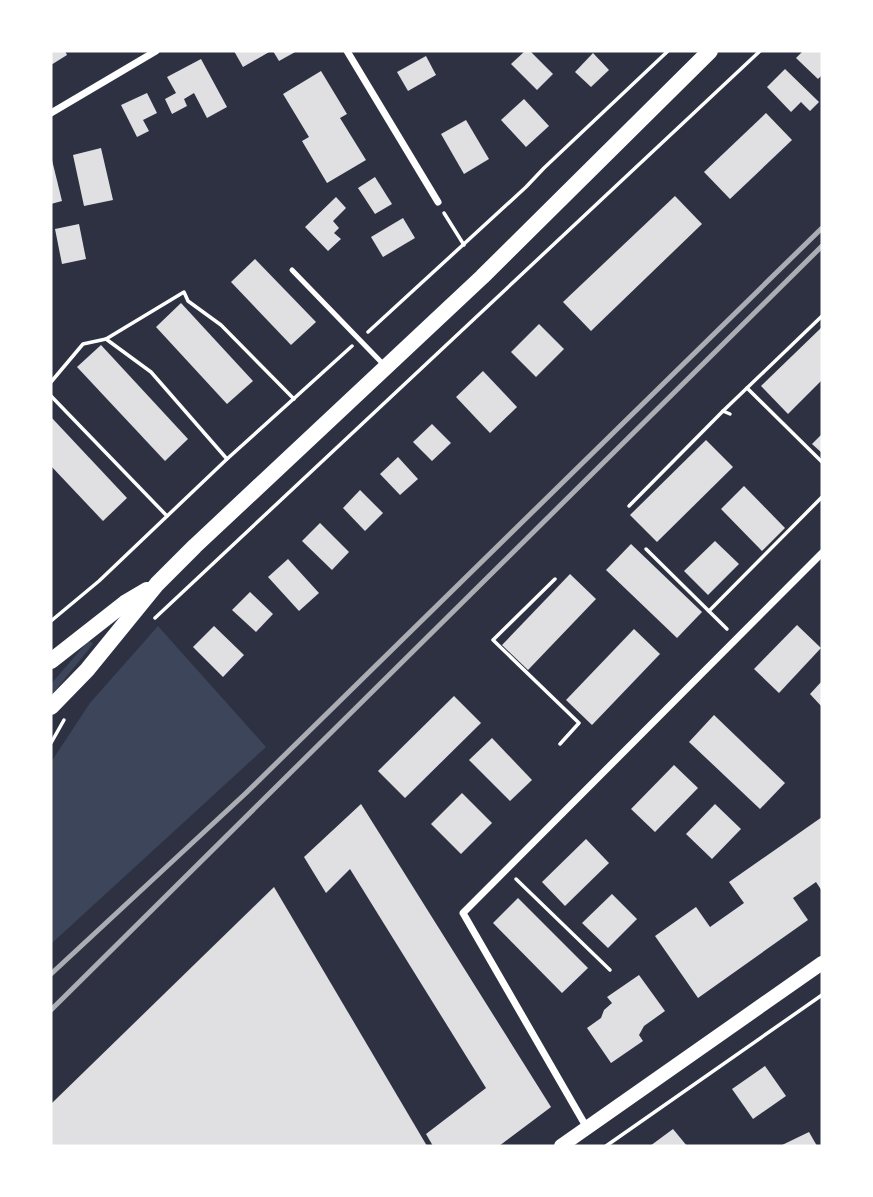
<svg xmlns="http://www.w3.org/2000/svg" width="873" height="1197" font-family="'Open Sans',sans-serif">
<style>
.green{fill:#3c4559}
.building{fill:#e0e0e3}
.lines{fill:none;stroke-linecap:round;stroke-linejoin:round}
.path{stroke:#fff;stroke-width:3.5}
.service{stroke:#fff;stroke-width:5}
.minor{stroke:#fff;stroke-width:7}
.secondary{stroke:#fff;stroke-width:14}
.primary{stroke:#fff;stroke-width:16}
.rail{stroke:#abadb3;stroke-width:5}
</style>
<rect width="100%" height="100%" fill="#2d3142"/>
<g class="green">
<path d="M158,626L266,747L51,944V762L90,703Z"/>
<path d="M89,640L93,644L51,696V684Z"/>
</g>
<g class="building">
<path d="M51,51H65L67,55L51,65Z"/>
<path d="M234,51H271L243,67Z"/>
<path d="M273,51H297L279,61Z"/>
<path d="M525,51H530L553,74L537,90L511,64Z"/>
<path d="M803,51H822V75L818,79L796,58Z"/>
<path d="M593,53L609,70L591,87L575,72Z"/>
<path d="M426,56L436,75L408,91L397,72Z"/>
<path d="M201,59L227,107L207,118L194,93L184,99L187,106L172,114L165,99L176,93L167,77Z"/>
<path d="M785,69L819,102L810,111L801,102L791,112L767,87Z"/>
<path d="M321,71L347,114L340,118L366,160L327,183L302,141L309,137L283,94Z"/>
<path d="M147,93L157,113L143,120L149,131L137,137L121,105Z"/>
<path d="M524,99L549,126L526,147L501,120Z"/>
<path d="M766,113L792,140L730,199L704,172Z"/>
<path d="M466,120L489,159L464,174L441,134Z"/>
<path d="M101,148L113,200L84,206L73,155Z"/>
<path d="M51,156L62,201L51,204Z"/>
<path d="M375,177L392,204L375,214L358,188Z"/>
<path d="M675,196L702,224L591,331L563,302Z"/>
<path d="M336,197L346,208L333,221L339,228L334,233L341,239L328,251L305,227Z"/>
<path d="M403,218L415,238L383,257L371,237Z"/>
<path d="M79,224L86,259L62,264L55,229Z"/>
<path d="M255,259L316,322L291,345L231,282Z"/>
<path d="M181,303L253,381L227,404L156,327Z"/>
<path d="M539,324L564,349L536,377L511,352Z"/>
<path d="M822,327V380L788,414L761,386Z"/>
<path d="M101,345L188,439L165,461L77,367Z"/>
<path d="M483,371L517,407L490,433L456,397Z"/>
<path d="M51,417L127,498L103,521L51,466Z"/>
<path d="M432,424L451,443L432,461L413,442Z"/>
<path d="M822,434V453L812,444Z"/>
<path d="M706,440L733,467L657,542L630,515Z"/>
<path d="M398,457L418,479L400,495L380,474Z"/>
<path d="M744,486L785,528L762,551L721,509Z"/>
<path d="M360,490L383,513L365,531L343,508Z"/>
<path d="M320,523L349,552L332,570L302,541Z"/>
<path d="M715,541L739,564L708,595L684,571Z"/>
<path d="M631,544L702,612L677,638L606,570Z"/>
<path d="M288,559L319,593L299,611L268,577Z"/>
<path d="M570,574L596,599L528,670L502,645Z"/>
<path d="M250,592L273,614L256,632L232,610Z"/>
<path d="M797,625L821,648L779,693L754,669Z"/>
<path d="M214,626L244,655L223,677L193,647Z"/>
<path d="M634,629L660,654L592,725L566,700Z"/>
<path d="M822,681V707L810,694Z"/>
<path d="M454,696L481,723L405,798L378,771Z"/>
<path d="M714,715L785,783L760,809L689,742Z"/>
<path d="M492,738L532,780L510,801L469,760Z"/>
<path d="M674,765L698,788L655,832L631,809Z"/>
<path d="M462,793L492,823L461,854L431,824Z"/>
<path d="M361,804L551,1107L499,1146H433L426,1134L486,1088L350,869L326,893L304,857Z"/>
<path d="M715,804L741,829L712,859L686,834Z"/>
<path d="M822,817V891L816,882L793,898L808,920L698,998L655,936L696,907L710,927L744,903L729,882Z"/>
<path d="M586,839L609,863L565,906L542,882Z"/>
<path d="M274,887L427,1146H51V1104Z"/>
<path d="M612,894L637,919L608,948L582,923Z"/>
<path d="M518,898L588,968L562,993L493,923Z"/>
<path d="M639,975L665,1011L644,1026L639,1035L643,1041L611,1063L587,1028L601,1018L604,1010L612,1003L607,997Z"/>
<path d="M765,1066L786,1096L753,1119L732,1089Z"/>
<path d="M673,1129L687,1146H650Z"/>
<path d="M809,1132L817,1146H780Z"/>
</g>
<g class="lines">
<g class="path">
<path d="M444,213L464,245"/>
<path d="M368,332L526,187L544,168L668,51"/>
<path d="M106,339L184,292L188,301L221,325L294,399"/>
<path d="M51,382L83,344L106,339L151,372L227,459"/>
<path d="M747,388L822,462"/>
<path d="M51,396L167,516"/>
<path d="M723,411L822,316"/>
<path d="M629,506L723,411L730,414"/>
<path d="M646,549L727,629"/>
<path d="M555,579L493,640L579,723L560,744"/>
<path d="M709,611L822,497"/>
<path d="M155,618L760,51"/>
<path d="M51,621L99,581L227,459L352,346"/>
<path d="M51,743L64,720"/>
<path d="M516,879L610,970"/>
<path d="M606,1146L822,995"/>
</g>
<path class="service" d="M292,270L384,365"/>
<g class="minor">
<path d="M347,51L438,202"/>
<path d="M51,113L156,51"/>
<path d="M587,1128L463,913L822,553"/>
</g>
<path class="secondary" d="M561,1146L822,963"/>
<g class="primary">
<path d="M51,661L125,603L147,590"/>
<path d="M51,707L87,670L157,584L195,546L482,277L710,51"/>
</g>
<g class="rail">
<path d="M51,974L246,793L822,228"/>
<path d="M51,1010L822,246"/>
</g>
</g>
<rect width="873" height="1197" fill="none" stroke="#ffffff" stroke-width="105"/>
</svg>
